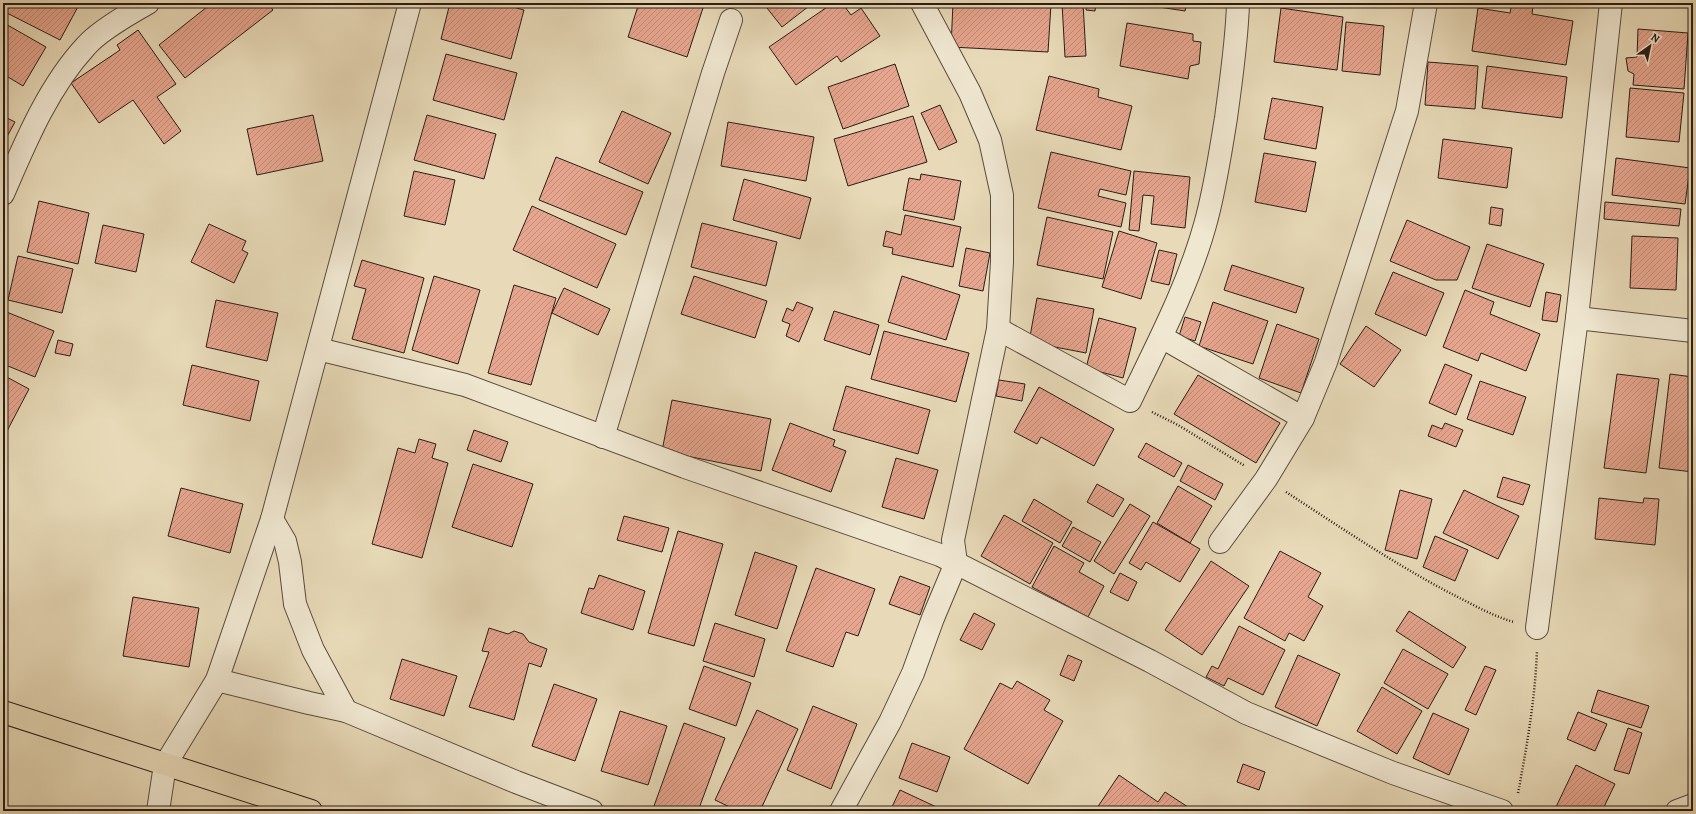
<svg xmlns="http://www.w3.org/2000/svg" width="1696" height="814" font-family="Alegreya,serif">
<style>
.building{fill:url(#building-hatch);stroke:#2b1c14}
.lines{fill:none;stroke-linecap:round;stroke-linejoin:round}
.street-casing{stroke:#5a4c3d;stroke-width:24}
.highway-casing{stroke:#2b1c14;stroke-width:24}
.path{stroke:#2b1c14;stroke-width:2.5;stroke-dasharray:1 2;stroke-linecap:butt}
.street{stroke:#f0e7d1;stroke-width:22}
.highway{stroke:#e8dab8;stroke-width:22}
</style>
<defs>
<pattern id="building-hatch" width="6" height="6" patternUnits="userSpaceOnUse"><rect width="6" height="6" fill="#e6a58e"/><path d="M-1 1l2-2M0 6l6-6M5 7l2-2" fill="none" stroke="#c58d7a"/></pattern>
</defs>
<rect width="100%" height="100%" fill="#e8dab8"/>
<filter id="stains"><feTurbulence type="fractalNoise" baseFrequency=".005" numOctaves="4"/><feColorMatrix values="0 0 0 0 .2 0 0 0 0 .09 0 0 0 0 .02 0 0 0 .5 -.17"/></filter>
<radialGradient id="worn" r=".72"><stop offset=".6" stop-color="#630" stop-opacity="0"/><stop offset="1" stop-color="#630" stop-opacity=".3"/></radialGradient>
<g class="building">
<path d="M3,3H80L60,40L3,11Z"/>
<path d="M212,3H268L273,10L185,78L159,45Z"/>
<path d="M450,3H499L524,10L511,59L441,39Z"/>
<path d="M639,3H689L703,8L687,57L628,37Z"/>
<path d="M763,3H813L782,27Z"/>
<path d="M833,3H842L851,15L861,8L880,36L841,62L837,56L796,85L769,47Z"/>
<path d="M953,3L1051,4L1048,52L951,47Z"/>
<path d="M1062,3H1083L1086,56L1065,57Z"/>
<path d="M1087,3H1096L1095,11L1086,10Z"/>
<path d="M1133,3H1187L1185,11Z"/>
<path d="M1512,3L1533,6L1532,14L1573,21L1566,65L1472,51L1478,8L1510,13Z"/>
<path d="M1281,8L1343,17L1337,70L1274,62Z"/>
<path d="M1346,22L1384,26L1380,75L1342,71Z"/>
<path d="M4,23L46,47L23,86L3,74Z"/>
<path d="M1127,23L1193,34V41L1201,42L1199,64L1190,66L1188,79L1120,66Z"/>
<path d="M1638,29L1688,33L1684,89L1633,85L1634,74L1628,71L1626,58L1637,57Z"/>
<path d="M138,30L176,84L157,97L181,131L164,144L133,100L99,123L71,83L120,50L117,45Z"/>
<path d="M446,54L517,73L504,120L433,100Z"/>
<path d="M1428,62L1478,66L1475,109L1425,105Z"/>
<path d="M895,64L909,106L843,129L828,87Z"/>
<path d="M1487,66L1567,77L1562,118L1482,108Z"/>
<path d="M1049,76L1099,89L1098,97L1132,106L1121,150L1036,130Z"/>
<path d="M1630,88L1684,93L1679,142L1626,137Z"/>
<path d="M1272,98L1323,107L1316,149L1264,139Z"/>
<path d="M940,105L957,142L939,150L921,113Z"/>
<path d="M622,111L671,133L648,184L599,162Z"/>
<path d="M313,115L323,161L257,175L247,129Z"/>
<path d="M427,115L496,134L484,179L414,160Z"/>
<path d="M3,116L15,122L3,144Z"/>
<path d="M913,116L927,162L848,186L834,139Z"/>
<path d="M728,122L814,137L806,181L721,166Z"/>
<path d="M1443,139L1512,148L1507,188L1438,178Z"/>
<path d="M1051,152L1131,171L1126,195L1100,189L1098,196L1126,203L1121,227L1038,208Z"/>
<path d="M1264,153L1316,162L1306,212L1255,202Z"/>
<path d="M556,157L643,192L626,235L539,200Z"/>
<path d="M1616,158L1690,168L1685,204L1612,195Z"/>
<path d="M414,171L455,180L445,225L404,216Z"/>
<path d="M1134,171L1190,177L1185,228L1151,224L1154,196L1143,195L1139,231L1129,230Z"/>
<path d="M921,174L961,181L954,220L903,210L909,178L920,180Z"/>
<path d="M744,179L811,198L800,239L733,220Z"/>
<path d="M39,201L89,213L78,264L27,252Z"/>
<path d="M1605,202L1681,209L1679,226L1604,219Z"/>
<path d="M532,206L616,244L597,288L513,250Z"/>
<path d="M1491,207L1503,209L1501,226L1489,224Z"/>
<path d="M905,215L961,227L953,267L892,254L893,248L883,246L886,231L901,235Z"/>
<path d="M1047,217L1113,232L1103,279L1037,265Z"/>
<path d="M1407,220L1470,247L1457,280H1436L1390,261Z"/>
<path d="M702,223L777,242L766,286L691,267Z"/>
<path d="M209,224L246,241L242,250L248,253L234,283L191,262Z"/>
<path d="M103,225L144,234L136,272L95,263Z"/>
<path d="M1119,231L1157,243L1141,299L1102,287Z"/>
<path d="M1632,236L1678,238L1676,290L1630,288Z"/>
<path d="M1487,244L1544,264L1530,307L1472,288Z"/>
<path d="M966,248L990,253L983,291L959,286Z"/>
<path d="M1159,250L1177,254L1169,285L1151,281Z"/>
<path d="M18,256L73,269L62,313L8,300Z"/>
<path d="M362,260L424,278L404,353L352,339L366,289L354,286Z"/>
<path d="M1232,265L1304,288L1296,313L1224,290Z"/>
<path d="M1393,272L1444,293L1426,336L1375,314Z"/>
<path d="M434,276L480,290L458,364L412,350Z"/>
<path d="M694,276L767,301L755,338L681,314Z"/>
<path d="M902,276L960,295L946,340L888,322Z"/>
<path d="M514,285L556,298L531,385L488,373Z"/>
<path d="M564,288L610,309L598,335L552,313Z"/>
<path d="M1465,290L1494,302L1490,314L1540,334L1526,371L1481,353L1478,361L1443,347Z"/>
<path d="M1546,292L1561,295L1557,322L1542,320Z"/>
<path d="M1037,298L1094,309L1086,353L1029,342Z"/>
<path d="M216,300L278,313L267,361L206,347Z"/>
<path d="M797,302L813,308L799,342L786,336L790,324L782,321L787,308L793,311Z"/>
<path d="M1213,302L1268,321L1253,364L1199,346Z"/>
<path d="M4,311L54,331L35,377L3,364Z"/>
<path d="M834,311L879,325L870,355L824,340Z"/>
<path d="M1185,317L1201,322L1195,341L1179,336Z"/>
<path d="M1099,318L1136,328L1123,378L1086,368Z"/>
<path d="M1277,324L1319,339L1301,393L1259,378Z"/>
<path d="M1366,326L1401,350L1374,387L1340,364Z"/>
<path d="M884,331L969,353L956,402L871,379Z"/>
<path d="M58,340L73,344L70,356L55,353Z"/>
<path d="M1445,364L1472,375L1456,415L1429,403Z"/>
<path d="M192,365L259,381L250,421L183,405Z"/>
<path d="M1617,374L1659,379L1646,473L1604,468Z"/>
<path d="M1670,374L1693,377V472L1659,468Z"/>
<path d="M3,375L29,389L6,433L3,431Z"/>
<path d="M1198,375L1280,423L1256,463L1174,414Z"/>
<path d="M999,380L1025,384L1022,401L996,396Z"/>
<path d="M1480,381L1526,397L1513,435L1467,419Z"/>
<path d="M846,386L930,410L918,454L833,430Z"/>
<path d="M1039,387L1114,429L1094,466L1041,437L1037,444L1014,432Z"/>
<path d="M672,400L771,419L761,471L662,451Z"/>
<path d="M790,423L835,440L833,446L846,451L831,492L772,470Z"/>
<path d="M1445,423L1463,430L1456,447L1428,436L1432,425L1442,429Z"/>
<path d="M474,430L508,442L501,462L467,450Z"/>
<path d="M419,439L436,444L432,458L448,463L422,558L372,544L398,448L415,453Z"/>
<path d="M1146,443L1182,463L1174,477L1138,457Z"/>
<path d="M896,458L938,470L924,519L882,507Z"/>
<path d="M473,464L533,484L512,547L452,527Z"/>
<path d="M1188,465L1223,484L1215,500L1180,481Z"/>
<path d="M1503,477L1530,485L1523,505L1497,497Z"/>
<path d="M1097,484L1124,499L1113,517L1087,502Z"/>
<path d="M1178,486L1212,506L1190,543L1157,523Z"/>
<path d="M181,488L243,504L230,553L168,536Z"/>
<path d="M1400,490L1432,499L1417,559L1385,550Z"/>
<path d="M1464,490L1519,516L1498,559L1443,533Z"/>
<path d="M1599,498L1643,503L1644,498L1659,499L1655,545L1595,539Z"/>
<path d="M1034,499L1072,522L1060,543L1022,521Z"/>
<path d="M1130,504L1150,516L1114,574L1094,561Z"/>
<path d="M1004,515L1053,543L1030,584L981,556Z"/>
<path d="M624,516L669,528L662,552L617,540Z"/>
<path d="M1153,522L1200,549L1180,582L1146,562L1141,570L1129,563Z"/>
<path d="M1073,527L1101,542L1090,562L1062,546Z"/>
<path d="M678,531L723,544L694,646L648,633Z"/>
<path d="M1435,536L1468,550L1455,581L1423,567Z"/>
<path d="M1054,546L1084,563L1079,572L1104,586L1088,617L1032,587Z"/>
<path d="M1280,551L1321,573L1308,597L1323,606L1304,641L1289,633L1285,641L1244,618Z"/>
<path d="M755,552L797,566L777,629L735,615Z"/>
<path d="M1211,561L1249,586L1202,655L1165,630Z"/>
<path d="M816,568L875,589L858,636L846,632L833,667L786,651Z"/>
<path d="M1120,573L1137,582L1128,601L1110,592Z"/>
<path d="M599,575L645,591L633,630L581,613L589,588L594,589Z"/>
<path d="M900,576L930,587L920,615L889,604Z"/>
<path d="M133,597L199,608L189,667L123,656Z"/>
<path d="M1409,611L1466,647L1453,668L1396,631Z"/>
<path d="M974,613L995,624L982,650L960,640Z"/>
<path d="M715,623L765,639L754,677L703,661Z"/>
<path d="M1239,626L1285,650L1263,695L1228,678L1224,686L1206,677L1212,666L1218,669Z"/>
<path d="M489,628L508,634L514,631L523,634L529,642L547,649L541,667L529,663L514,720L469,707L489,652L482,651Z"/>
<path d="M1403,649L1448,674L1428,709L1384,683Z"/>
<path d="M1068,655L1082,661L1074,681L1060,675Z"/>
<path d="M1298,655L1340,674L1317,726L1275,707Z"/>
<path d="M402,659L457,676L444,716L390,699Z"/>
<path d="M704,666L751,683L736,726L689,709Z"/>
<path d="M1485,666L1496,670L1476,715L1465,710Z"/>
<path d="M1017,681L1050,700L1044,710L1063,721L1028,784L964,749L1000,683L1012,689Z"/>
<path d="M554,684L597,699L575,761L532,746Z"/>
<path d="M1382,687L1422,711L1397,754L1357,731Z"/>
<path d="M1598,690L1649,706L1641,728L1591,712Z"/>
<path d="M813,706L857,724L831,789L787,770Z"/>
<path d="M757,710L798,729L760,811H738L715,800Z"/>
<path d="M620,711L667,726L648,785L601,771Z"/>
<path d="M1578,712L1607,724L1595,751L1567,739Z"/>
<path d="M1433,713L1469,729L1449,775L1413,758Z"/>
<path d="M684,723L725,738L698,811H667L654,806Z"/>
<path d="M1628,728L1642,733L1629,774L1614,770Z"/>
<path d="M912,743L950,757L937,792L899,778Z"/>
<path d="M1243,764L1265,772L1259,790L1237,782Z"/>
<path d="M1576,765L1615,784L1602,811H1565L1556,807Z"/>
<path d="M1119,775L1158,802L1165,792L1191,809L1189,811H1095Z"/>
<path d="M900,790L945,811H890Z"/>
</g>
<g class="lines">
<g class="street-casing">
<g id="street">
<path d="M3,194C25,143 48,87 86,46C98,32 132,12 148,3"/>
<path d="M1577,318L1693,331"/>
<path d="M998,329L1130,401C1158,343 1188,286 1205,225C1215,190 1220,154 1226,118C1231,80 1237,41 1238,3"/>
<path d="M1165,339L1303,418"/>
<path d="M318,349L465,385L685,467L940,555L1150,661L1246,713L1393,773L1502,811"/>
<path d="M603,437L713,73L731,20"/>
<path d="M272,519L285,541L290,562L295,604L313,650L346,711"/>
<path d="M1220,542L1266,479L1303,418L1326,362L1407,111L1426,3"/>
<path d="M1537,628L1577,318L1611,3"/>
<path d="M217,680L309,703L346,711L516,782L592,811"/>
<path d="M158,811L165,765L217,680L272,519L410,3"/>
<path d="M841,811L890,722L913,673L933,618L956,563L953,540L998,329L1002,262V195L990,140L970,93L922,3"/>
<path d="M1677,811L1693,805"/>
</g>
</g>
<g class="highway-casing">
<path id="highway" d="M3,712L311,811"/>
</g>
<g class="path">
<path d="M1152,412L1178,425L1245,466"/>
<path d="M1286,492C1340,527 1393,563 1450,593C1470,603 1492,616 1514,622"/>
<path d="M1518,793C1527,746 1535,699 1537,651"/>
</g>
<use href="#street" class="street"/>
<use href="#highway" class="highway"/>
</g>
<rect width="1696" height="814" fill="none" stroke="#e8dab8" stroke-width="16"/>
<rect x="4" y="4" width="1688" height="806" fill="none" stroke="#2b1c14" stroke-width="2"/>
<rect x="8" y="8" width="1680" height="798" fill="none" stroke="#2b1c14"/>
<g transform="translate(1650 46) rotate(33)" stroke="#f0e7d1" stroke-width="3" paint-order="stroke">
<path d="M0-3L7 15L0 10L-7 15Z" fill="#2b1c14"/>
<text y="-6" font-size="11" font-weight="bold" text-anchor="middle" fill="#2b1c14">N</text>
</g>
<rect width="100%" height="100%" filter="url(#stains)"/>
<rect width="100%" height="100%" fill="url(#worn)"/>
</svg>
